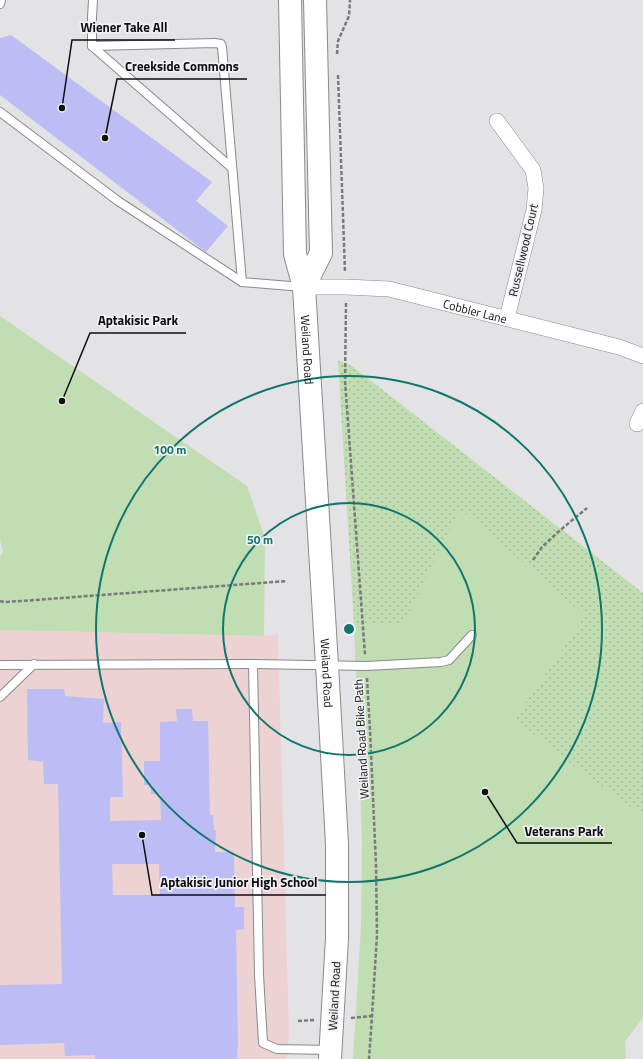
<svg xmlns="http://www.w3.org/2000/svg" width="643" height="1059" font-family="'Titillium Web',sans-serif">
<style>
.education{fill:#edd2d3}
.grass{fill:url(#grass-dots)}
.park{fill:#c1ddb2}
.building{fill:#bdbdf6;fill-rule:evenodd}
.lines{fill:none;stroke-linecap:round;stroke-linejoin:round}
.service-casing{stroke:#8a898c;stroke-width:10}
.minor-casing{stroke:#8a898c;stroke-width:16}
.secondary-casing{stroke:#8a898c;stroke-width:24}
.path{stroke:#79787b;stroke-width:2.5;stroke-dasharray:4 2;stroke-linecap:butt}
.service{stroke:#fff;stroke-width:8}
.minor{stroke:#fff;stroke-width:15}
.secondary{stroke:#fff;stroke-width:22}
.ring{fill:none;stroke:#0f766e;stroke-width:2}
.labels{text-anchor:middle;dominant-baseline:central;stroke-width:3.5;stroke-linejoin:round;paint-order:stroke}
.street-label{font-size:12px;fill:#0e0d0f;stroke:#f0f0f3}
.centre{fill:#0f766e;stroke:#f0f0f3;stroke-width:2}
.ring-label{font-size:12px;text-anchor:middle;font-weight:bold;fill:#0f766e;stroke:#f0f0f3;stroke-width:3.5;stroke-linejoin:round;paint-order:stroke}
.leader{fill:none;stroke:#0e0d0f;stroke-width:1.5}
.callout-dot{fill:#0e0d0f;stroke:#f0f0f3;stroke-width:1.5}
.callout-label{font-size:13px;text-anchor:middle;font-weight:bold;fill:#0e0d0f;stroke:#f0f0f3;stroke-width:3.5;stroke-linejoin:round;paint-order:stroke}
</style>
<defs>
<pattern id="grass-dots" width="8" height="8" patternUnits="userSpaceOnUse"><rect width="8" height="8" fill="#c1ddb2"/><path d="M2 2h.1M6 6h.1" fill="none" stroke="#a5bc98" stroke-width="1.8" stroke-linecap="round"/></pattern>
</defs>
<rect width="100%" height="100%" fill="#e3e3e6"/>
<path class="education" d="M0,630L264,636L278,634L289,1034L287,1059H0Z"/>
<path class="grass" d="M338,360L352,366L643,593V816L576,768L514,719L585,616L461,510L404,624L354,625Z"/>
<g class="park">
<path d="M0,316L247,486L265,538L264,636L0,630V556L3,552L0,540Z"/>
<path d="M460,509L585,616L514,719L576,768L643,816V1018L625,1041L626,1059H353L361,927L362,841L354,625L404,623Z"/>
</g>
<g class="building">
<path d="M11,35L212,182L196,201L228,226L206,252L0,95V38Z"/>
<path d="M27,689H64L65,696L104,699L103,723L121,722L123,797H110V821L161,820L160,794H151V785H144V761H160V722L177,721L176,709H192L193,721H208L210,815H213L214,830L216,831L215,852H234L235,907H244V929L236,930L238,1045L237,1059H95V1055L65,1056L64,1043L0,1045V985L62,984L58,784H44L43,762L28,760ZM112,864H159L160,895H113Z"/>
</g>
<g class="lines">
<g class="service-casing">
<g id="service">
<path d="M93,0L92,18V46L215,43L221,44L222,47L242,282L303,287"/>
<path d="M0,4L1,0"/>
<path d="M92,46L232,168"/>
<path d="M0,112L118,201L242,282"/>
<path d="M253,664L259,975L263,1043L277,1049L330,1050"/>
<path d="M0,665L253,664L366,666L441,662L449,660L472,635"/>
<path d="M0,697L34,664"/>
</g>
</g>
<g class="minor-casing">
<g id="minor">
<path d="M497,121L533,170L536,188L534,210L507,318"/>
<path id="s1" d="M304,287H346L389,289L619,347L643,356"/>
<path d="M637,424L643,411"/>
</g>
</g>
<g class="secondary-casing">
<g id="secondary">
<path id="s2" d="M290,0L295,254L304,287L327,665L337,844V938L330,1059"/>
<path d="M304,287L321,253L315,0"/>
</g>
</g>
<g class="path">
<path d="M337,54L338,41L349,16L350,0"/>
<path d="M338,75L345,272"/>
<path d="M346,303L345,381L365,655"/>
<path d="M533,560L542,547L558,532L587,508"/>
<path d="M0,601L4,602L22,601L287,581"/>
<path d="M367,678L370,730L376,865L377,935L372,1016L369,1059"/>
<path d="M351,1018L372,1016"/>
<path d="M298,1021L314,1020"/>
</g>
<use href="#service" class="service"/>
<use href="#minor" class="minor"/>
<use href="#secondary" class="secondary"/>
</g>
<g class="ring">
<circle cx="349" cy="629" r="126"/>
<circle cx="349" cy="629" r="253"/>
</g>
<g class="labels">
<g class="street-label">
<text transform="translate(523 250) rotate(-77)">Russellwood Court</text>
<text stroke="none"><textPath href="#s1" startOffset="174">Cobbler Lane</textPath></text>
<text stroke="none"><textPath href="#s2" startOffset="351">Weiland Road</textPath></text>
<text stroke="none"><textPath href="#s2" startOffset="675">Weiland Road</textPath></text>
<text transform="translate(361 739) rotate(-93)">Weiland Road Bike Path</text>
<text transform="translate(334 996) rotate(-87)">Weiland Road</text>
</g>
</g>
<circle cx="349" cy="629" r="6" class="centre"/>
<g class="ring-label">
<text x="170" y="454">100 m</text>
<text x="260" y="544">50 m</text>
</g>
<path class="leader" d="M62 108L72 40H175M105 138L117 79H247M62 401L90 333H186M485 792L517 843H612M142 835L152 895H326"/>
<g class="callout-dot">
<circle cx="62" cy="108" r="4"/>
<circle cx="105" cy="138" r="4"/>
<circle cx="62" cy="401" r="4"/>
<circle cx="485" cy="792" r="4"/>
<circle cx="142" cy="835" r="4"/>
</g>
<g class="callout-label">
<text x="124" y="32">Wiener Take All</text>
<text x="182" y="71">Creekside Commons</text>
<text x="138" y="325">Aptakisic Park</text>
<text x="564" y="836">Veterans Park</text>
<text x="239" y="887">Aptakisic Junior High School</text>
</g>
</svg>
